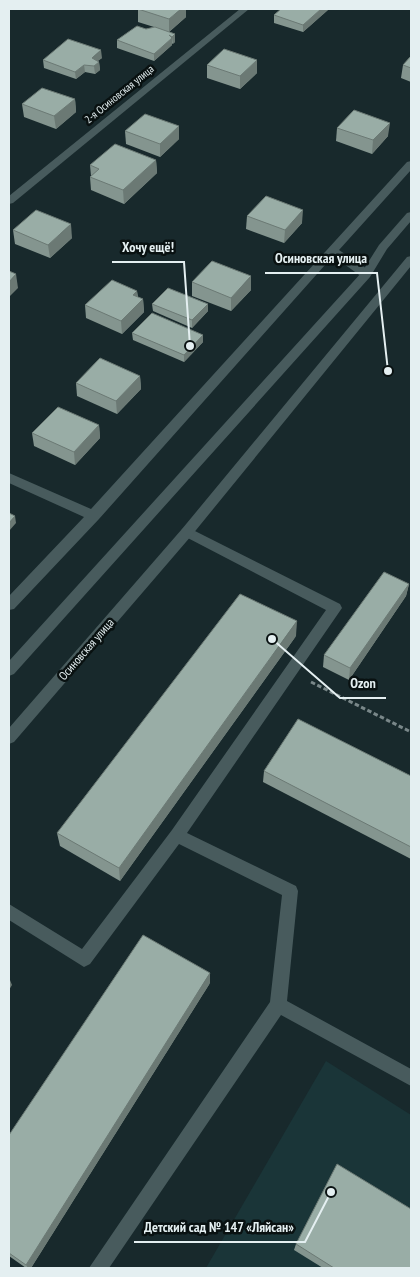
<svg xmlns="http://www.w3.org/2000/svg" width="420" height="1277" font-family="'PT Sans Narrow',sans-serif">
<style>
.built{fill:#1a3538}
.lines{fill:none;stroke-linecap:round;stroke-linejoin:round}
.path{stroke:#798789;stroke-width:3;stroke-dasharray:4.5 2.5;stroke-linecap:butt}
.service{fill:#485b5d;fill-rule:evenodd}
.minor{fill:#485b5d;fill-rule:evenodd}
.tertiary{fill:#485b5d;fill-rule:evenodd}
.wall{fill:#84958f}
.shaded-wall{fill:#6b7974}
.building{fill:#99ada6;stroke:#6b7974}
.labels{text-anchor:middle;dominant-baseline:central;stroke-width:5;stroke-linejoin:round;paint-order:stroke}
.far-street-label{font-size:11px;fill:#e4eff1;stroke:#091111}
.street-label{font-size:12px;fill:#e4eff1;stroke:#091111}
.leader{fill:none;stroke:#e4eff1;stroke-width:2}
.callout-dot{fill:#e4eff1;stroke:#091111;stroke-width:2}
.callout-label{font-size:14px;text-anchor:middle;font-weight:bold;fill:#e4eff1;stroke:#091111;stroke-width:5;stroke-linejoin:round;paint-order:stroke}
</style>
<rect width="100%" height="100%" fill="#18292c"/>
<path class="built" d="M326,1061L411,1115V1268H206Z"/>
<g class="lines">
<path class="path" d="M311,682L411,732"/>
<path class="service" d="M187,527L340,604L342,608L187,833L296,886L298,891L287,1001L411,1069V1086L281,1015L109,1268H89L270,1002L282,895L179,844L90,964L84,967L9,920V904L82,949L172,830L326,610L182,535L181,532L182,529Z"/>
<g class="minor">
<path d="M240,9H249L13,203L9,204V196Z"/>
<path d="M411,161V170L339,250L370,271V277H362L333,256L99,519L14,609L9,610V596L84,517L9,483V473L91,509L407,162Z"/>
</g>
<g class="tertiary">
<path d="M411,212V221L387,249L370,277L14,674L9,676V661L362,272L379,245L407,213Z"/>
<path d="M411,256V266L192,535L14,742L9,744V728L182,529L407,257Z"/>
</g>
</g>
<g class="wall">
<path d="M138,9L186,17L169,32L175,34V42L172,44V45L154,61L117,48V40L146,29L154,27L138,22Z"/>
<path d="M281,9H329L303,32L274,23V15Z"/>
<path d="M411,56V82L401,78L403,65Z"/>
<path d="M102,58L97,61L99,62L100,70L95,74L85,72L76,79L44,68L43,60Z"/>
<path d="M257,60V73L240,89L207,78V65Z"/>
<path d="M75,99L76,112L56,129L24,117L22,104Z"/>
<path d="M179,126V139L160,157L126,144L125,131Z"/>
<path d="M337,128L388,136L372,154L336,141Z"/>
<path d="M156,160L157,173L124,204L91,190L90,177L91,176L90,165Z"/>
<path d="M247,216L302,223L284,243L246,229Z"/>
<path d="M13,230L72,238L50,258L15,244Z"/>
<path d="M192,282L251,290L231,311L192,296Z"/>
<path d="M137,291L138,297L143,299L144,312L122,334L86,318L85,305Z"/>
<path d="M152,304L208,311L192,328L153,311Z"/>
<path d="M132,333L203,335V342L184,362L133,340Z"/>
<path d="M140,376L141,389L117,414L77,396L76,383Z"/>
<path d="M99,425L100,438L75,465L34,446L32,433Z"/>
<path d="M409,584L406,596L349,680L323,667L324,655Z"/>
<path d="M296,636L120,881L60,846L57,833Z"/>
<path d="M264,771L411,776V859L263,782Z"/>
<path d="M210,983L31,1268H26L9,1256V1135Z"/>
<path d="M296,1244L411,1268H323L294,1250Z"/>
</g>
<g class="shaded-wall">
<path d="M181,9H186V17L169,32V19Z"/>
<path d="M321,9H329L303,32V25Z"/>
<path d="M175,34V42L173,44L172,37Z"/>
<path d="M172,38V45L154,61V54Z"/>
<path d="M101,50L102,58L93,65L92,58Z"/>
<path d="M257,60V73L240,89V76Z"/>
<path d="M99,62L100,70L95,74L94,66Z"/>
<path d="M84,65L85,72L76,79L75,72Z"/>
<path d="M75,99L76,112L56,129L54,116Z"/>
<path d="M390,123L388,136L372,154L373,140Z"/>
<path d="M179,126V139L160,157V144Z"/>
<path d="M156,160L157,173L124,204L123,190Z"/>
<path d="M303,210L302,223L284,243L285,230Z"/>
<path d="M71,224L72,238L50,258L48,245Z"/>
<path d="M16,274L18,288L9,297V282Z"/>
<path d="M251,276V290L231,311V298Z"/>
<path d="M137,291L138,304L143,299L144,312L122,334L121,321L133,295Z"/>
<path d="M208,304V311L192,328V320Z"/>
<path d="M203,335V342L184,362V355Z"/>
<path d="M140,376L141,389L117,414L116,401Z"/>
<path d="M99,425L100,438L75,465L74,452Z"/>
<path d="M15,516L16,523L9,531V523Z"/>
<path d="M409,584L406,596L349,680L350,668Z"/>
<path d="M297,621L296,636L120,881L119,868Z"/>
<path d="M210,973V983L31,1268H28L26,1265Z"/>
<path d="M10,980L12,985L9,990V982Z"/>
</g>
<g class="building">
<path d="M138,9H181L169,19Z"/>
<path d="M281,9H321L303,25L274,15Z"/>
<path d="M137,26L146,29L155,27L175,34L172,37L169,35L172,38L154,54L117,40Z"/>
<path d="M68,39L101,50L92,58L99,62L94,66L84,65L75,72L43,60Z"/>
<path d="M224,49L257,60L240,76L207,65Z"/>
<path d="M411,56V68L403,65Z"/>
<path d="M42,88L75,99L54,116L22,104Z"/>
<path d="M354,110L390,123L373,140L337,128Z"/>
<path d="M145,114L179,126L160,144L125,131Z"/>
<path d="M115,144L156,160L123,190L90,177L99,169L90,165Z"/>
<path d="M266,196L303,210L285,230L247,216Z"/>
<path d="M36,210L71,224L48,245L13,230Z"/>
<path d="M212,261L251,276L231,298L192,282Z"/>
<path d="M9,271L16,274L9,282Z"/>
<path d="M112,280L137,291L133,295L143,299L121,321L85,305Z"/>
<path d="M168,288L208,304L192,320L152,304Z"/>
<path d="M152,313L203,335L184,355L132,333Z"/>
<path d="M100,358L140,376L116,401L76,383Z"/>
<path d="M58,407L99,425L74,452L32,433Z"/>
<path d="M9,513L15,516L9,523Z"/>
<path d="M384,572L409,584L350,668L324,655Z"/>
<path d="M240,594L297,621L119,868L57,833Z"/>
<path d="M298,719L411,776V847L264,771Z"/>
<path d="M143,935L210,973L26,1265L9,1253V1135Z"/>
<path d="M337,1164L411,1209V1268H334L296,1244Z"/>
</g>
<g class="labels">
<g class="far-street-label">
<text transform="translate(119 94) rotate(-39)">2-я Осиновская улица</text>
</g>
<g class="street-label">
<text transform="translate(86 649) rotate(-49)">Осиновская улица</text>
</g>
</g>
<path class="leader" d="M190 346L184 262H112M388 371L377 273H265M272 639L340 698H386M331 1192L305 1242H134"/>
<g class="callout-dot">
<circle cx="190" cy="346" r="5"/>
<circle cx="388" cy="371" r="5"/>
<circle cx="272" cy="639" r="5"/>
<circle cx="331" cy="1192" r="5"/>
</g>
<g class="callout-label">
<text x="148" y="252">Хочу ещё!</text>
<text x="321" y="263">Осиновская улица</text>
<text x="363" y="688">Ozon</text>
<text x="219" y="1232">Детский сад № 147 «Ляйсан»</text>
</g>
<rect width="420" height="1277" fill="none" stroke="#e4eff1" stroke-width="20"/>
</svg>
